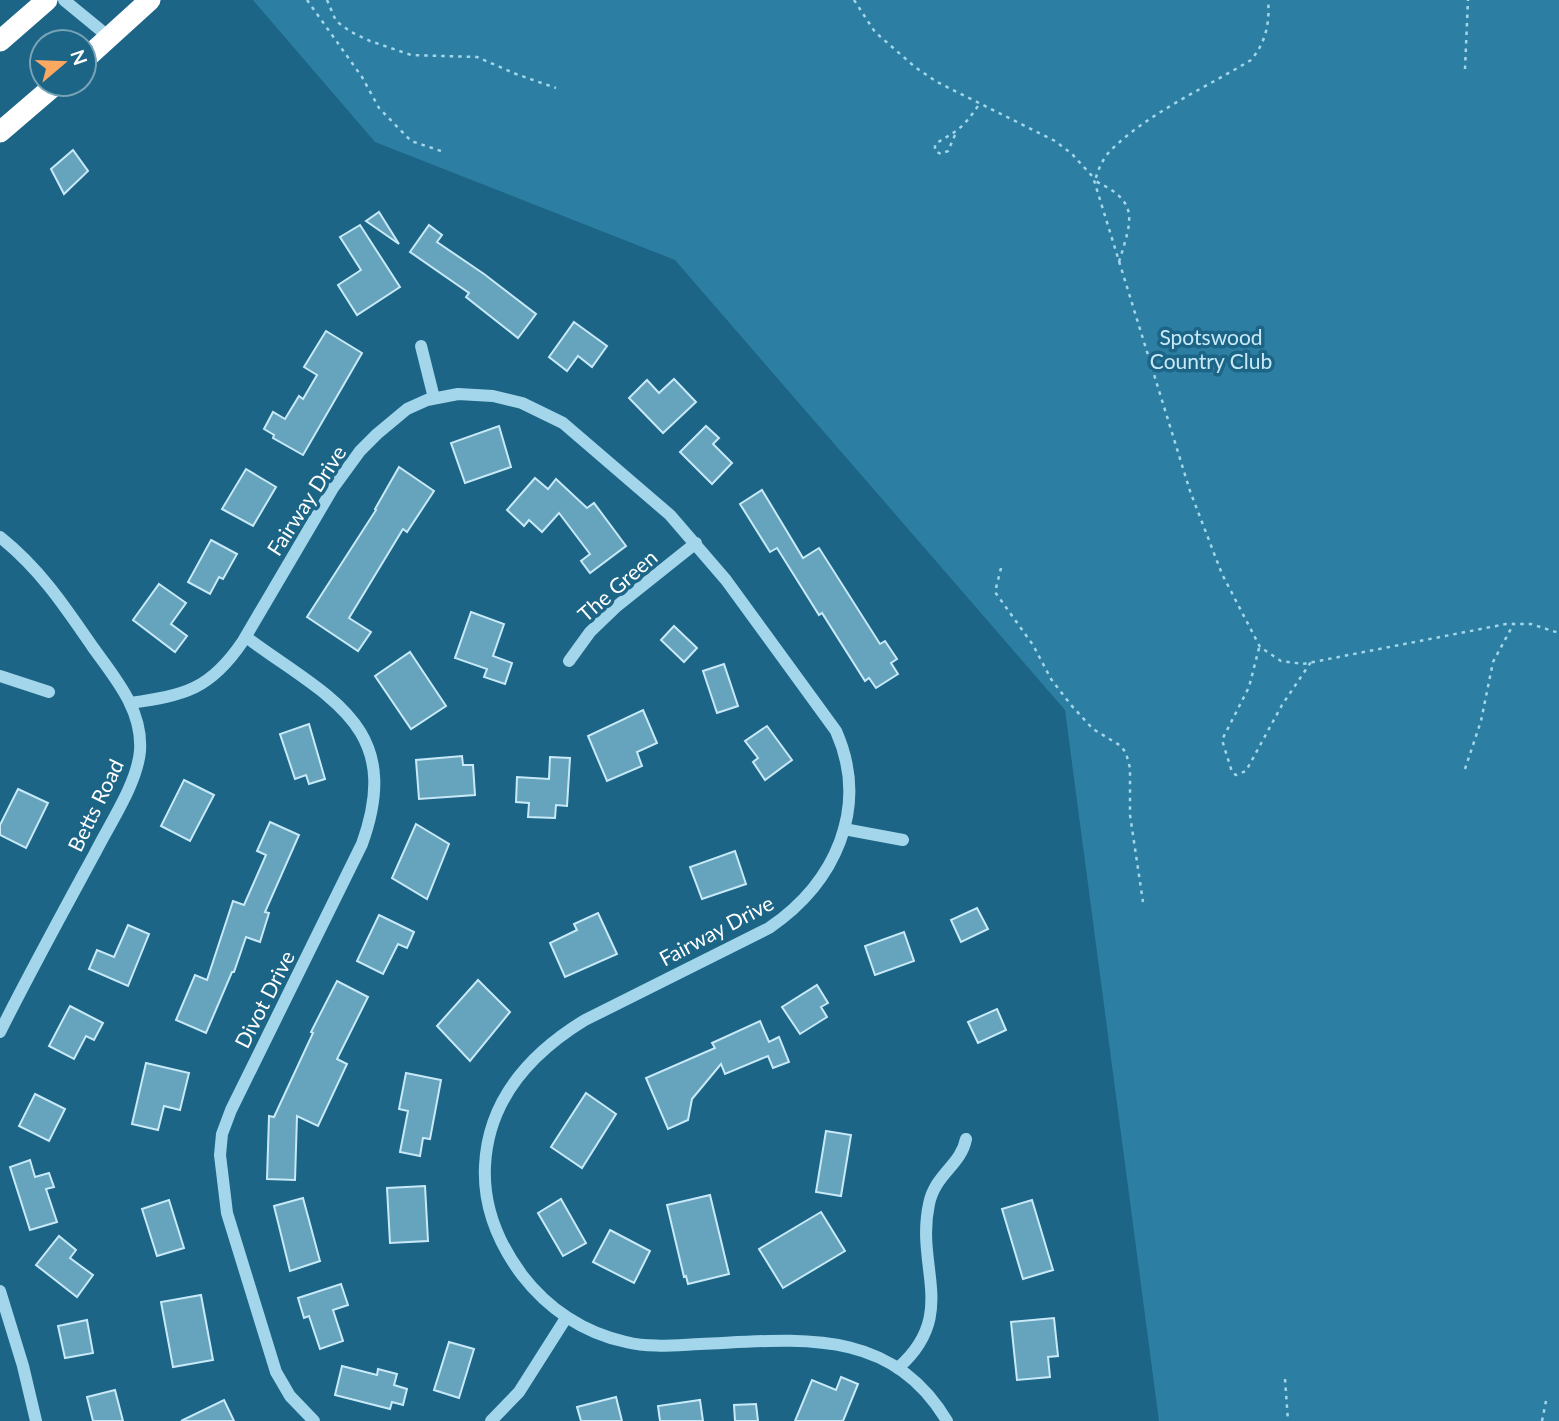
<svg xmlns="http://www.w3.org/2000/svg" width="1559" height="1421" font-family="Lato,sans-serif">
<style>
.green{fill:#2c7fa2}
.building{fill:#66a3bd;stroke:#c8eaf8;stroke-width:2}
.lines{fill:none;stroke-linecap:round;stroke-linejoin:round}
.path{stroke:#a3d6eb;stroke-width:2.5;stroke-dasharray:3.5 5;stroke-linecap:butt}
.minor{stroke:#a3d6eb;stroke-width:12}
.highway{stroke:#fff;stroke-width:21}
.labels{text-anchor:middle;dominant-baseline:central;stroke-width:7;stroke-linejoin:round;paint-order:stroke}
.park-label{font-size:21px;fill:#c8eaf8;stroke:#1c6586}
.street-label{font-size:21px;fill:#fff;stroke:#1c6586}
</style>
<rect width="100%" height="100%" fill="#1c6586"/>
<path class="green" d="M253,0H1559V1421H1159L1065,710L675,260L375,142Z"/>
<g class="building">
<path d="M73,150L88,171L64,194L51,169Z"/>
<path d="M379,212L399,244L366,221Z"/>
<path d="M360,225L400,287L357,315L338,285L361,270L340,237Z"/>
<path d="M429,225L442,235L437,242L484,274L536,314L518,338L466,297L469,293L410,252Z"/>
<path d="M574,322L607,346L592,367L578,356L567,371L549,357Z"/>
<path d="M326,331L362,353L303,455L273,438L274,435L264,429L273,412L285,419L299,396L303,399L317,375L304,367Z"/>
<path d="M674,379L696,402L663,433L629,398L647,380L659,393Z"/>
<path d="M499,426L511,467L465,483L451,443Z"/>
<path d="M706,426L719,438L713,444L732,463L712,484L680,452Z"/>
<path d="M399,467L434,491L407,532L403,529L349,618L371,632L358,651L307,617L376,510L375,509Z"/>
<path d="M246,469L276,487L253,526L222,509Z"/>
<path d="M535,478L548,489L556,479L587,508L594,503L626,546L590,573L581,561L590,554L559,513L542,532L529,520L524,526L507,510Z"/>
<path d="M762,490L803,558L819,548L880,644L885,641L897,659L891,663L898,674L876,688L869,678L865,681L822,613L819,615L777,548L770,552L740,504Z"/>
<path d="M211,540L237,554L223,579L219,577L210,594L188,582Z"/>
<path d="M159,584L186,603L171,624L187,636L175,652L133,620Z"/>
<path d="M471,612L504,624L493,656L512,663L505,684L484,677L487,669L455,658Z"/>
<path d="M674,626L697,648L684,662L661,640Z"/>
<path d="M410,652L446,706L411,729L375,676Z"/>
<path d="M724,664L738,706L717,713L703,671Z"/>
<path d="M643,710L657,743L637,752L642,766L607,781L588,736Z"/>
<path d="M309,724L325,779L309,784L306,775L295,779L280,734Z"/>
<path d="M767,726L792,760L765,780L753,762L758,758L745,741Z"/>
<path d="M462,756L463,765H473L475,795L419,799L416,760Z"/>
<path d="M550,757L570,758L567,806L556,805L555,818L528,817L529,803L516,802L517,777L549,779Z"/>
<path d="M184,780L214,795L190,841L161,826Z"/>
<path d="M18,789L48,803L26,848L0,835V825Z"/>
<path d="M270,822L299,835L265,912L269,913L260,942L246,937L234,972H232L206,1033L176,1020L195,975L207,980L233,901L244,905L266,855L257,851Z"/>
<path d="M416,824L449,844L427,899L392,878Z"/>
<path d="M735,851L746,884L702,899L690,867Z"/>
<path d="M977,908L988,929L961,942L951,920Z"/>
<path d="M598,913L617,954L565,977L550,943L577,930L574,924Z"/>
<path d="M379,915L414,932L407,948L398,944L383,974L357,961Z"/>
<path d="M128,925L149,934L128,986L89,969L97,950L114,957Z"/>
<path d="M904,932L914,961L875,975L865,946Z"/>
<path d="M478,980L510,1012L470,1061L437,1026Z"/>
<path d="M337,981L368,997L337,1059L347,1064L318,1126L297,1116L295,1180L267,1179L269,1116L274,1117L313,1033L311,1032Z"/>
<path d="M817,985L828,1003L821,1007L827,1017L800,1034L782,1007Z"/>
<path d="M70,1006L103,1023L94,1040L86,1036L74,1059L49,1046Z"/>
<path d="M997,1009L1006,1030L978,1043L968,1022Z"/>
<path d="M760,1021L769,1042L779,1037L789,1062L773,1068L768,1056L725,1074L721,1064L692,1099L688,1120L668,1129L646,1078L715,1048L712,1043Z"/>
<path d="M146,1063L189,1073L180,1110L164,1106L158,1130L132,1124Z"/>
<path d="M406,1073L441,1080L430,1139L423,1138L420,1156L400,1152L408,1111L399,1109Z"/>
<path d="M586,1093L616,1114L582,1168L551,1147Z"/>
<path d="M35,1094L65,1109L49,1141L19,1126Z"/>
<path d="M826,1131L851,1135L841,1196L816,1192Z"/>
<path d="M30,1160L35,1177L49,1173L54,1187L46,1189L57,1222L30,1230L10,1167Z"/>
<path d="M425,1186L428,1241L390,1243L387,1188Z"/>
<path d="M710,1195L729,1274L688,1284L686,1276L684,1277L667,1205Z"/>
<path d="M303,1198L320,1261L290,1271L274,1206Z"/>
<path d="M561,1199L586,1243L563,1256L538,1213Z"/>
<path d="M169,1200L184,1248L157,1256L142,1209Z"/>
<path d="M1032,1200L1053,1270L1023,1279L1002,1209Z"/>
<path d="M821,1212L845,1251L783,1288L759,1249Z"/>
<path d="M610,1230L650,1251L634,1283L593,1262Z"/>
<path d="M59,1236L76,1250L70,1258L93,1275L77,1297L36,1265Z"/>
<path d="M341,1284L348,1305L333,1310L343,1341L320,1349L309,1316L304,1318L298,1298Z"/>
<path d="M201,1295L213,1360L173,1367L161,1302Z"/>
<path d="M1054,1318L1058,1356L1048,1357L1050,1377L1017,1380L1011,1322Z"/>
<path d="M87,1320L93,1353L65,1358L58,1326Z"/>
<path d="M449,1342L474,1349L459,1398L434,1390Z"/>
<path d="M342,1366L377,1375L378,1369L397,1374L394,1385L407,1389L403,1405L392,1402L390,1409L335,1395Z"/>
<path d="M841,1377L858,1384L843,1421H795L812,1380L836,1390Z"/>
<path d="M115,1390L123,1421H93L87,1397Z"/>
<path d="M616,1397L622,1421H581L577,1407Z"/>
<path d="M224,1400L234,1421H181Z"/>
<path d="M700,1400L703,1421H660L658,1406Z"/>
<path d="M756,1404L758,1421H735L734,1405Z"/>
</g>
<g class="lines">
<g class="path">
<path d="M307,0L362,77L379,108L411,141L441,151"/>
<path d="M327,0L336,21L351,32L370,41L411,55L477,57L516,74L556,88"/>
<path d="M854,0L875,32L915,67L937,82L1055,141L1072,154L1093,177L1190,491L1222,574L1260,647L1281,661L1303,664L1506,624H1531L1559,633"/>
<path d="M1465,69L1468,0"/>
<path d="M955,135L948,151L941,154L935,151V144C960,129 963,128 980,103"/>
<path d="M1119,262C1132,219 1140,202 1095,181C1098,169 1104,156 1113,148C1152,111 1205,88 1251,60C1266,42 1270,23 1268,0"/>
<path d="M1001,568L995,592L1033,645L1051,679L1071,705L1093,729L1121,746L1126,753L1130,768V815L1143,902"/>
<path d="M1259,648L1249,687L1222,740L1232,772L1236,775L1246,771L1282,705L1311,662"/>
<path d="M1465,769L1481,721L1493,662L1514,623"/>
<path d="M1285,1379L1288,1421"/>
<path d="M1542,1421L1546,1401"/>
</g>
<g class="minor">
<path d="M64,0L109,37"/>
<path d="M421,346L434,398"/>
<path d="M0,537C39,568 64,605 92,646C114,677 143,709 140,751C137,784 110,823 95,853C63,912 30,972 0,1032"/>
<path d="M246,637C328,698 405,725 362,844L231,1110L222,1134L220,1155L227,1213L276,1372L290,1396L314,1421"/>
<path d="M569,661L590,632L617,606L696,543"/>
<path d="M0,676L49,692"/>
<path d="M130,703C185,695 210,690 243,641L333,488L360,451L377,434L407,409L427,400L458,394L493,396L522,403L563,423L670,515L726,580L836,731C870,808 835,883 769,928L585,1020C531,1053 488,1099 485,1166C483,1206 499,1244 522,1275C548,1309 584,1333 626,1342C650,1348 676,1345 700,1344C796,1340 890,1325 947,1421"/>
<path d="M844,829L903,840"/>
<path d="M0,1291L23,1366L36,1421"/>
<path d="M898,1368C959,1314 915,1268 929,1204C935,1174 961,1165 966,1139"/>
<path d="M491,1421L519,1392L566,1318"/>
</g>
<g class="highway">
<path d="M0,41L47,0"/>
<path d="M84,60L150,0"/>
<path d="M0,132L56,84"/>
</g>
</g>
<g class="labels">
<g class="park-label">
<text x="1211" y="336">Spotswood<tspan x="1211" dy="24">Country Club</tspan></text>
</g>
<g class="street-label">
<text transform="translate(306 500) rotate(-57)">Fairway Drive</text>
<text transform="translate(617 585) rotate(-41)">The Green</text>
<text transform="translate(95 805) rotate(-64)">Betts Road</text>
<text transform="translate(716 930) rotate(-28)">Fairway Drive</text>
<text transform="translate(264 999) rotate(-63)">Divot Drive</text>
</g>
</g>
<g transform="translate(63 63) rotate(71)"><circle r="33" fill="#1c6586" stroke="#77a3b6" stroke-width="2"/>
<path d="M0-5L12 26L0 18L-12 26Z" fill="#fca861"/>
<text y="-10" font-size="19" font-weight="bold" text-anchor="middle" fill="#ffffff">N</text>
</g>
</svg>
